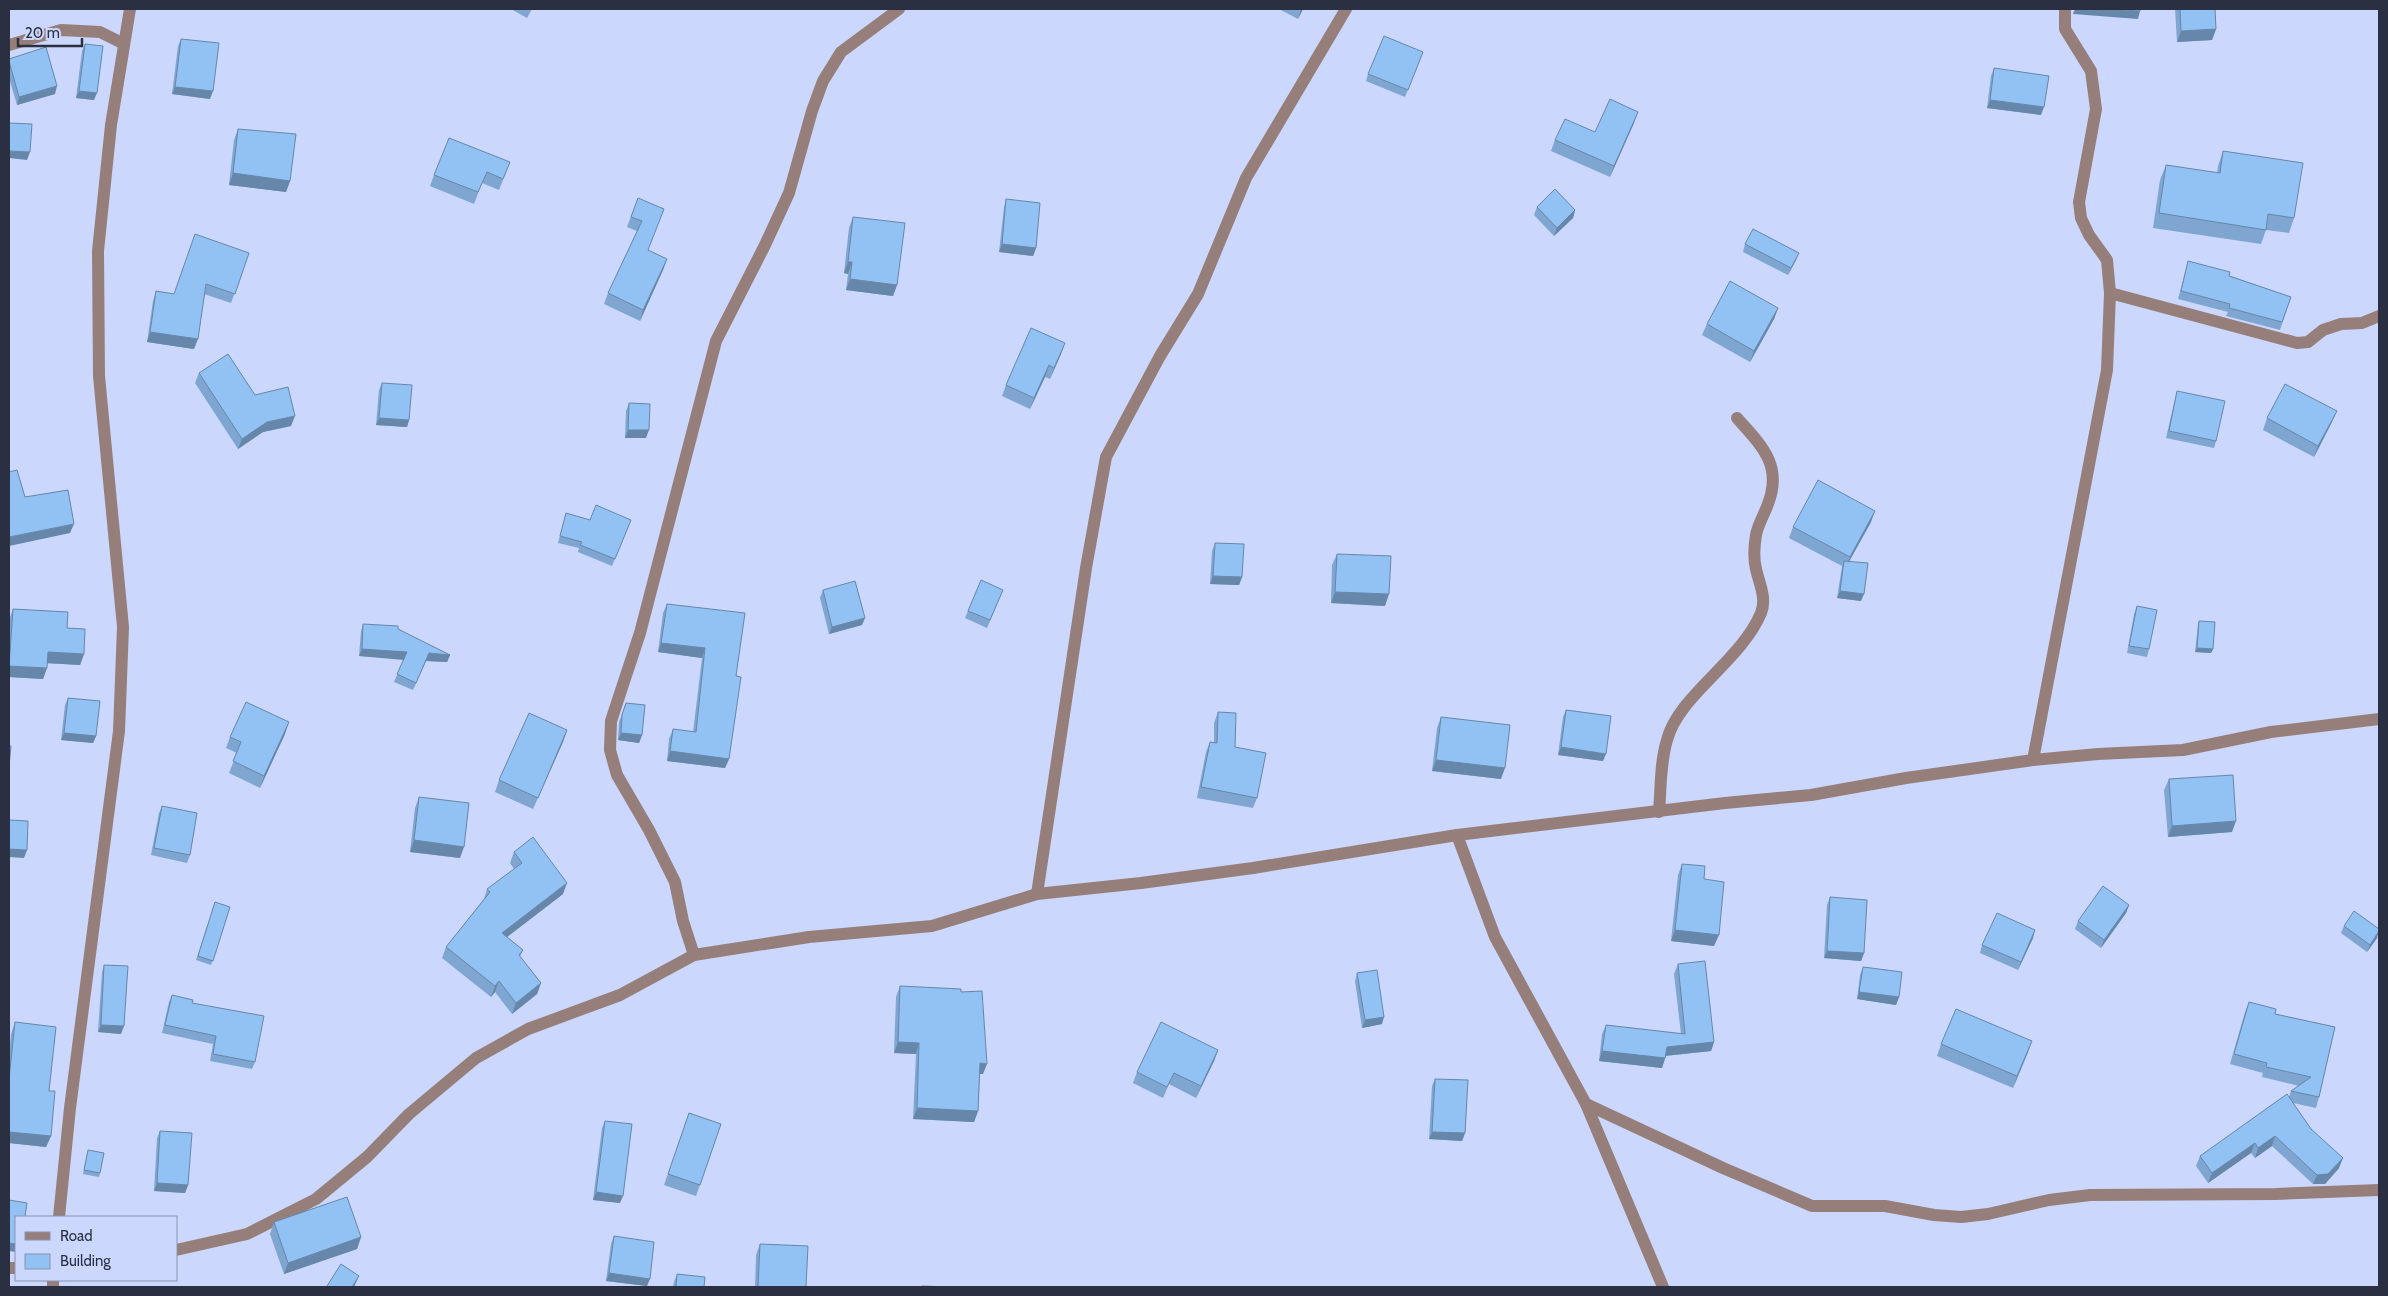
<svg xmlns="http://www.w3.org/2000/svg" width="2388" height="1296" font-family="Cabin,sans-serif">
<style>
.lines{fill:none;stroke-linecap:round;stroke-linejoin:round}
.minor{stroke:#967f7a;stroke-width:12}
.wall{fill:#7ea6d1}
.shaded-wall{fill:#6687aa}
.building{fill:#92c1f3;stroke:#6687aa}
</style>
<rect width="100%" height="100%" fill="#cbd7fc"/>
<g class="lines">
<g class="minor">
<path d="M9,45L61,30L100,32L124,44"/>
<path d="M2110,293L2297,343L2308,342L2323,330L2341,324L2362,323L2379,316"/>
<path d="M2033,760L2107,370L2110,293L2107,260L2089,235L2081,218L2079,202L2096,109L2091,71L2065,29V9"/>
<path d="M1659,812C1661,788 1660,763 1667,740C1678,696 1741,661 1761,613C1767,598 1759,583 1756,569C1753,557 1754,547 1756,535C1758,524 1764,515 1768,504C1783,465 1761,445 1737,418"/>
<path d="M1457,835L1495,937L1586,1104L1663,1287"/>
<path d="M1037,894L1086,568L1106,457L1160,356L1198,294L1246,178L1346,9"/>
<path d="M694,955L683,921L675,882L649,830L617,775L610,750L611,721L640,633L716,341L765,245L789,193L812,111L823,81L841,52L899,9"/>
<path d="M1586,1104L1723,1168L1812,1206H1885L1934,1215L1961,1217L1988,1214L2049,1200L2090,1195L2276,1194L2379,1190"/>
<path d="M59,1217L70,1108L119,731L123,627L99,376L98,251L111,125L130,9"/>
<path d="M176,1250L247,1234L316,1199L367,1157L409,1114L476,1058L528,1029L620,995L694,955L809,937L932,926L1037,894L1141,883L1253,868L1457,835L1725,803L1811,795L1906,778L2033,760L2098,754L2183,750L2271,732L2379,719"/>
<path d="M9,1268H16"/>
<path d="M53,1287V1280"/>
</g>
</g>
<g class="wall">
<path d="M511,9H532L527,18Z"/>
<path d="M1279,9H1303L1298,19Z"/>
<path d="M2175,9H2215L2216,29L2212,40L2177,42Z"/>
<path d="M181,39L210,99L172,94L178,46Z"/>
<path d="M85,44L94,100L76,98L82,51Z"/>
<path d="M1423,52L1405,97L1366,81L1368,74Z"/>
<path d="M9,59L55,94L17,105L9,78Z"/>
<path d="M1994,68L2041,115L1987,108L1991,76Z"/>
<path d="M1634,123L1610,177L1551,151L1555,140L1595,132Z"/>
<path d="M238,129L290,181L286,192L229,185L234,140Z"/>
<path d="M2223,151L2294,218L2289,233L2266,230L2261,244L2153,228L2160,180L2166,165L2217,173L2218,166Z"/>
<path d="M510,162L499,190L482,183L474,204L430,186L434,175Z"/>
<path d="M638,198L648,250L667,259L663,270L640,321L604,304L608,293L637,231L627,227Z"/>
<path d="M1006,199L1036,248L1033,256L999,252L1004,207Z"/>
<path d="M1537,207L1575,210L1573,218L1554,236L1534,215Z"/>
<path d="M853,217L897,285L893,296L846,290L848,274L844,273L849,228Z"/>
<path d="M1745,244L1796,260L1788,275L1743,252Z"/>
<path d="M249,253L231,303L204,294L194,349L147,342L153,301L156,291L174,294Z"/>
<path d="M2188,261L2291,297L2280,330L2226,316L2228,312L2178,299L2186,269Z"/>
<path d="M1778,308L1774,319L1750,362L1702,335L1707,324Z"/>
<path d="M1061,354L1050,379L1045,377L1030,409L1002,396L1006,385Z"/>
<path d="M199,373L255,395L291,426L263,432L238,449L195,383Z"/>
<path d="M382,383L409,420L407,427L376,425L379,390Z"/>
<path d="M2177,391L2216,441L2214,448L2166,438L2175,399Z"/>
<path d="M629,403L646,438H625L626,411Z"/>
<path d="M2267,418L2332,422L2314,457L2263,430Z"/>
<path d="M566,513L590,520H631L612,566L578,552L579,548L558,543Z"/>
<path d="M1871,522L1849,561L1861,601L1837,598L1842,566L1789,538L1793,527Z"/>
<path d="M1215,543L1242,577L1239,585L1210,584L1212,551Z"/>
<path d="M1337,554L1385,606L1331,603L1332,565Z"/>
<path d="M823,590L862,625L829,634L820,598Z"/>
<path d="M1000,597L987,628L965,618L968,611Z"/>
<path d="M667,604L736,676L729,759L725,768L667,761L669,739L673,729L693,732L702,658L658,652L663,613Z"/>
<path d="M2137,606L2149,649L2147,657L2127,653L2134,614Z"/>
<path d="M13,609L67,628L84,654L80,665L47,663V668L43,679L9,677V620Z"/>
<path d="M2199,621L2213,649L2211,653L2195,652L2198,624Z"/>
<path d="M363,624L398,629L450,655L447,662L426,661L413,690L394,682L404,659L359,656L361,631Z"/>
<path d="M68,698L96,736L93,743L61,740L65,705Z"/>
<path d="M626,703L642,735L639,743L618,740L619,722Z"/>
<path d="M1566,710L1603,761L1558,755L1563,717Z"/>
<path d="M1218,712L1235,747L1257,798L1253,808L1197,798L1206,752L1210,742L1214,743V723Z"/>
<path d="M1441,717L1501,779L1432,771L1437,728Z"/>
<path d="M567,730L563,742L533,809L495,792L499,780Z"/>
<path d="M285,734L260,788L229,773L237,753L226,748L230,737Z"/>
<path d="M2169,779L2232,832L2168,837L2164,790Z"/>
<path d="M419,797L460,858L410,852L415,808Z"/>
<path d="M162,806L190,855L187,863L151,855L159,813Z"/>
<path d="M514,852L563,894L507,937L523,950L520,957L541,983L537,994L512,1014L495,992L491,997L442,958L446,947L484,899L487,889L514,869L510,863Z"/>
<path d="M1682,864L1714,946L1671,941L1678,875Z"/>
<path d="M1830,897L1864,953L1861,961L1824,958L1827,905Z"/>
<path d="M215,902L230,907L211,965L196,960Z"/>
<path d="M2129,905L2126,913L2101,948L2075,929L2078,921Z"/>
<path d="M2344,926L2377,938L2367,952L2341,933Z"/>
<path d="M2033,938L2018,970L1980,953L1982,945Z"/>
<path d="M1678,964L1714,1042L1711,1051L1666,1056L1662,1068L1599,1061L1602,1034L1606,1025L1681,1034L1674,974Z"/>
<path d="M104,965L121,1034L98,1032L102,972Z"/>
<path d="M1863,967L1899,997L1896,1005L1857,999L1860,975Z"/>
<path d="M1357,973L1382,1024L1362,1028L1355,981Z"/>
<path d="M900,986L961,992L983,1074H980L978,1111L974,1122L913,1119L916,1054L894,1053L896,997Z"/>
<path d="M172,995L192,1003L255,1062L252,1069L210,1061L213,1044L162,1033L169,1002Z"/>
<path d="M2249,1002L2275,1014L2335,1027L2319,1097L2316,1108L2293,1103L2339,1168L2325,1184H2313L2272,1146L2255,1158L2251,1153L2208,1183L2196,1166L2200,1156L2289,1097L2291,1091L2299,1086L2262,1077L2263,1073L2230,1064L2245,1012Z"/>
<path d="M15,1022L49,1091L51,1136L46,1147L9,1143V1055L11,1034Z"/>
<path d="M1941,1044L2028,1052L2013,1088L1937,1056Z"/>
<path d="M1218,1050L1214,1061L1196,1098L1169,1084L1163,1098L1133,1083L1137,1072Z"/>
<path d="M1435,1079L1465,1133L1462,1141L1429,1139L1432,1086Z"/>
<path d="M689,1113L721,1124L696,1196L664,1185Z"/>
<path d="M605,1121L620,1203L593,1200L602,1128Z"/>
<path d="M160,1131L188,1185L185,1193L154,1191L157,1138Z"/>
<path d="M88,1150L100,1173L99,1177L83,1174Z"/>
<path d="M274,1222L361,1237L357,1249L284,1274L270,1234Z"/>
<path d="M614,1236L647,1286L606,1281L611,1244Z"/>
<path d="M760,1244L806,1287H755L756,1255Z"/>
<path d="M677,1274L704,1287H673L674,1282Z"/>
</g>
<g class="shaded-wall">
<path d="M1301,9H1303L1298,19Z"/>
<path d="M2075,9H2105L2140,11L2138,19L2073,14Z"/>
<path d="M2216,29L2212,40L2177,42L2181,31Z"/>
<path d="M57,86L55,94L17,105L19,97Z"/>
<path d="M175,87L213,91L210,99L172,94Z"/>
<path d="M79,91L97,93L94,100L76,98Z"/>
<path d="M1990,100L2044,107L2041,115L1987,108Z"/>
<path d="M1638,112L1634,123L1610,177L1614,166Z"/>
<path d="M9,151L30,152L27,160L9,158Z"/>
<path d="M233,173L290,181L286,192L229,185Z"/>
<path d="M1575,210L1573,218L1554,236L1557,228Z"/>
<path d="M1002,244L1036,248L1033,256L999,252Z"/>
<path d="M1799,253L1796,260L1788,275L1791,268Z"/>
<path d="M667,259L663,270L640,321L643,310Z"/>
<path d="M848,262H852L848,274L844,273Z"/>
<path d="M850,279L897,285L893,296L846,290Z"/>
<path d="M1778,308L1774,319L1750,362L1754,351Z"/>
<path d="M150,332L198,339L194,349L147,342Z"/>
<path d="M1065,343L1061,354L1050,379L1054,368Z"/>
<path d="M1049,365L1045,377L1030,409L1034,398Z"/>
<path d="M2337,411L2332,422L2314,457L2318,446Z"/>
<path d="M295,416L291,426L263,432L238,449L242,439L267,422Z"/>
<path d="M379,418L409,420L407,427L376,425Z"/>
<path d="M628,430H649L646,438H625Z"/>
<path d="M1875,511L1871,522L1845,569L1850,557Z"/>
<path d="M74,524L70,533L9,546V537Z"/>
<path d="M1213,576L1242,577L1239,585L1210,584Z"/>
<path d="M1840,591L1864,594L1861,601L1837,598Z"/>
<path d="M1335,592L1389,594L1385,606L1331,603Z"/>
<path d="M865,618L862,625L829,634L832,627Z"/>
<path d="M661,643L705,648L702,658L658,652Z"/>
<path d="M2197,648L2213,649L2211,653L2195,652Z"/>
<path d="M362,649L407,652L404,660L359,656Z"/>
<path d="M48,652L84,654L80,665L44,663Z"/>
<path d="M429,653L450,655L447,662L426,661L413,690Z"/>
<path d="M9,666L47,668L43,679L9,677Z"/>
<path d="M289,722L285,734L260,788L264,776Z"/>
<path d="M567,730L563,742L533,809L538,798Z"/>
<path d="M64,733L96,736L93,743L61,740Z"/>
<path d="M621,733L642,735L639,743L618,740Z"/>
<path d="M1561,747L1606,754L1603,761L1558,755Z"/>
<path d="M670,751L729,759L725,768L667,761Z"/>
<path d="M1436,760L1505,768L1501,779L1432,771Z"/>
<path d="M2236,821L2232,832L2168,837L2172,826Z"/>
<path d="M414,840L464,847L460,858L410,852Z"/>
<path d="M9,849L27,850L24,858L9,857Z"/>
<path d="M567,883L563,894L498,944L502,933Z"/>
<path d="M2129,905L2126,913L2101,948L2104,940Z"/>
<path d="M1675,930L1719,935L1714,946L1671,941Z"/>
<path d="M2035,930L2033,938L2018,970L2021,962Z"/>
<path d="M2379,931L2377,938L2367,952L2370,945Z"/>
<path d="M1827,951L1864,953L1861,961L1824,958Z"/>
<path d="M499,981L495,992L491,997L495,986Z"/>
<path d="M541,983L537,994L512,1014L516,1003Z"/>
<path d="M1859,992L1899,997L1896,1005L1857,999Z"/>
<path d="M1384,1017L1382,1024L1362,1028L1365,1020Z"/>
<path d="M101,1025L124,1026L121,1034L98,1032Z"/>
<path d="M2032,1041L2028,1052L2013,1088L2017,1076Z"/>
<path d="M898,1042L919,1043L916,1054L894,1053Z"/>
<path d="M1714,1042L1711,1051L1663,1056L1667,1047Z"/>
<path d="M1218,1050L1214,1061L1196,1098L1201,1086Z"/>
<path d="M1602,1051L1665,1058L1662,1068L1599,1061Z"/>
<path d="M980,1063L987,1064L983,1074H976Z"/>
<path d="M917,1108L978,1111L974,1122L913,1119Z"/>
<path d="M9,1132L51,1136L46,1147L9,1143Z"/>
<path d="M1432,1132L1465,1133L1462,1141L1429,1139Z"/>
<path d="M2275,1136L2272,1146L2255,1158L2258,1148Z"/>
<path d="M2255,1143L2251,1153L2208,1183L2212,1173Z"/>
<path d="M2343,1158L2339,1168L2325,1184H2313L2317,1175Z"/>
<path d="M157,1183L188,1185L185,1193L154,1191Z"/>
<path d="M596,1192L623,1196L620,1203L593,1200Z"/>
<path d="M361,1237L357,1249L284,1274L288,1263Z"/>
<path d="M9,1243L16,1244V1252L9,1251Z"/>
<path d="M609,1273L650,1279L647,1286L606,1281Z"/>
<path d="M359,1276L354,1287H352Z"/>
</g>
<g class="building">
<path d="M2105,9H2141L2140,11Z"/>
<path d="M2180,9H2215L2216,29L2181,31Z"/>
<path d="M1384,36L1423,52L1408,90L1368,74Z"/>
<path d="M181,39L219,43L213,91L175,87Z"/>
<path d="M85,44L103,46L97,93L79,91Z"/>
<path d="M46,47L57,86L19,97L9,61V59Z"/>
<path d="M1994,68L2049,76L2044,107L1990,100Z"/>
<path d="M1610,99L1638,112L1614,166L1555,140L1565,119L1595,132Z"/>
<path d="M9,123L32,124L30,152L9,151Z"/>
<path d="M238,129L296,134L290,181L233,173Z"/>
<path d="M449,138L510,162L503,179L487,172L478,192L434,175Z"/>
<path d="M2223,151L2303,163L2294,218L2268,214L2266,230L2159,213L2166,165L2220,173Z"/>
<path d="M1555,189L1575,210L1557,228L1537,207Z"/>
<path d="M638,198L664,209L648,250L667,259L643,310L608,293L642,221L631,217Z"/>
<path d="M1006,199L1040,203L1036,248L1002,244Z"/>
<path d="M853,217L905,223L897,285L850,279L852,262H848Z"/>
<path d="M1753,229L1799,253L1791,268L1745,244Z"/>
<path d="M195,234L249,253L235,294L206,284L198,339L150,332L156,291L174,294Z"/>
<path d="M2188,261L2230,272L2229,276L2291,297L2282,322L2229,308L2230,304L2181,291Z"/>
<path d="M1730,281L1778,308L1754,351L1707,324Z"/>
<path d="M1031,328L1065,343L1054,368L1049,365L1034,398L1006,385Z"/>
<path d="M228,354L255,395L288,387L295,416L267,422L242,439L199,373Z"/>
<path d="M382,383L412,385L409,420L379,418Z"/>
<path d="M2285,384L2337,411L2318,446L2267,418Z"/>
<path d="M2177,391L2225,401L2216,441L2169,431Z"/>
<path d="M629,403L650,404L649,430H628Z"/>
<path d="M17,470L25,497L68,490L74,524L9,537V472Z"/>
<path d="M1818,480L1875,511L1850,557L1793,527Z"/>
<path d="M596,505L631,520L615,559L580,545L582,542L560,536L566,513L590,520Z"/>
<path d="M1215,543L1244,544L1242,577L1213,576Z"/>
<path d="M1337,554L1391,556L1389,594L1335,592Z"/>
<path d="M1844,561L1868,563L1864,594L1840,591Z"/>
<path d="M981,580L1003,590L990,620L968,611Z"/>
<path d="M855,581L865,618L832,627L823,590Z"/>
<path d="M667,604L745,613L736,676L741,677L729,759L670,751L673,729L696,732L705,648L661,643Z"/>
<path d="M2137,606L2157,610L2149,649L2129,646Z"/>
<path d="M13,609L68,612L67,628L85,629L84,654L48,652L47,668L9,666Z"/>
<path d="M2199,621L2215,622L2213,649L2197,648Z"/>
<path d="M363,624L398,626V629L450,655L429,653L416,683L397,674L407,652L362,649Z"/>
<path d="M68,698L100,701L96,736L64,733Z"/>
<path d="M246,702L289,722L264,776L233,761L241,742L230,737Z"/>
<path d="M626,703L645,705L642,735L621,733L622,715Z"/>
<path d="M1566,710L1611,716L1606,754L1561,747Z"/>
<path d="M1218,712L1236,713L1235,747L1266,753L1257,798L1201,787L1210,742L1217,743Z"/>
<path d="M529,713L567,730L538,798L499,780Z"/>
<path d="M1441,717L1510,725L1505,768L1436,760Z"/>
<path d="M9,746H11L9,767Z"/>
<path d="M2233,775L2236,821L2172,826L2169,779Z"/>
<path d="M419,797L469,803L464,847L414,840Z"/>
<path d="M162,806L197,813L190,855L154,848Z"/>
<path d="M9,820L28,821L27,850L9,849Z"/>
<path d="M533,837L567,883L502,933L523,950L519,955L541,983L516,1003L499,981L495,986L446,947L490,892L487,889L522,863L514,852Z"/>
<path d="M1682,864L1705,866L1704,879L1724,882L1719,935L1675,930Z"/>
<path d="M2103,886L2129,905L2104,940L2078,921Z"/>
<path d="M1830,897L1867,900L1864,953L1827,951Z"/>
<path d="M215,902L230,907L213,961L198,956Z"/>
<path d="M2354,911L2379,929V931L2370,945L2344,926Z"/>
<path d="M1997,913L2035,930L2021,962L1982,945Z"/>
<path d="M1705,961L1714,1042L1667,1047L1665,1058L1602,1051L1606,1025L1685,1034L1678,964Z"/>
<path d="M104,965L128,966L124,1026L101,1025Z"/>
<path d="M1863,967L1902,972L1899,997L1859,992Z"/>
<path d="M1377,970L1384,1017L1365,1020L1357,973Z"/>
<path d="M900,986L961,989V992L982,991L987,1064L980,1063L978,1111L917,1108L919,1043L898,1042Z"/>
<path d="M172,995L193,1000L192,1003L264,1016L255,1062L213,1054L216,1036L165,1025Z"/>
<path d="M2249,1002L2276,1009L2275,1014L2335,1027L2319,1097L2291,1091L2311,1077L2266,1067L2267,1063L2234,1054Z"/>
<path d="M1956,1009L2032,1041L2017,1076L1941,1044Z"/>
<path d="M15,1022L56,1027L49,1091H55L51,1136L9,1132V1079Z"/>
<path d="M1161,1022L1218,1050L1201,1086L1174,1073L1167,1087L1137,1072Z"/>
<path d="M1435,1079L1468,1080L1465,1133L1432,1132Z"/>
<path d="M2287,1094L2311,1129L2343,1158L2328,1174L2317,1175L2275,1136L2258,1148L2255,1143L2212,1173L2200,1156Z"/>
<path d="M689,1113L721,1124L700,1185L668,1174Z"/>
<path d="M605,1121L632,1124L623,1196L596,1192Z"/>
<path d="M160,1131L192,1133L188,1185L157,1183Z"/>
<path d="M88,1150L104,1153L100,1173L84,1170Z"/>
<path d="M347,1197L361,1237L288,1263L274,1222Z"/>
<path d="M9,1200L27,1203L25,1217H16V1244L9,1243Z"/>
<path d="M614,1236L654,1242L650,1279L609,1273Z"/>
<path d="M760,1244L808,1246L806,1287H758Z"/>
<path d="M341,1264L359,1276L352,1287H329L327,1286Z"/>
<path d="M677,1274L705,1277L704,1287H676Z"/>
<path d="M922,1286L951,1287H922Z"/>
</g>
<rect width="2388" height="1296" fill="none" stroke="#2a3042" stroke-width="20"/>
<rect x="15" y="1216" width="162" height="65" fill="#cbd7fc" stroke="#8b94b2"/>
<rect x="25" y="1232" width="25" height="8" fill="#967f7a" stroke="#8b94b2"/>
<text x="60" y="1241" font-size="15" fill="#2a3042">Road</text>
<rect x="25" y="1254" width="25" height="15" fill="#92c1f3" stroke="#8b94b2"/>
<text x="60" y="1266" font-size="15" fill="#2a3042">Building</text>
<path d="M18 38v8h64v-8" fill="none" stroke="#2a3042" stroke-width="2.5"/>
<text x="25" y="38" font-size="15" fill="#2a3042" stroke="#cbd7fc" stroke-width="4" paint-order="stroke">20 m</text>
</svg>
